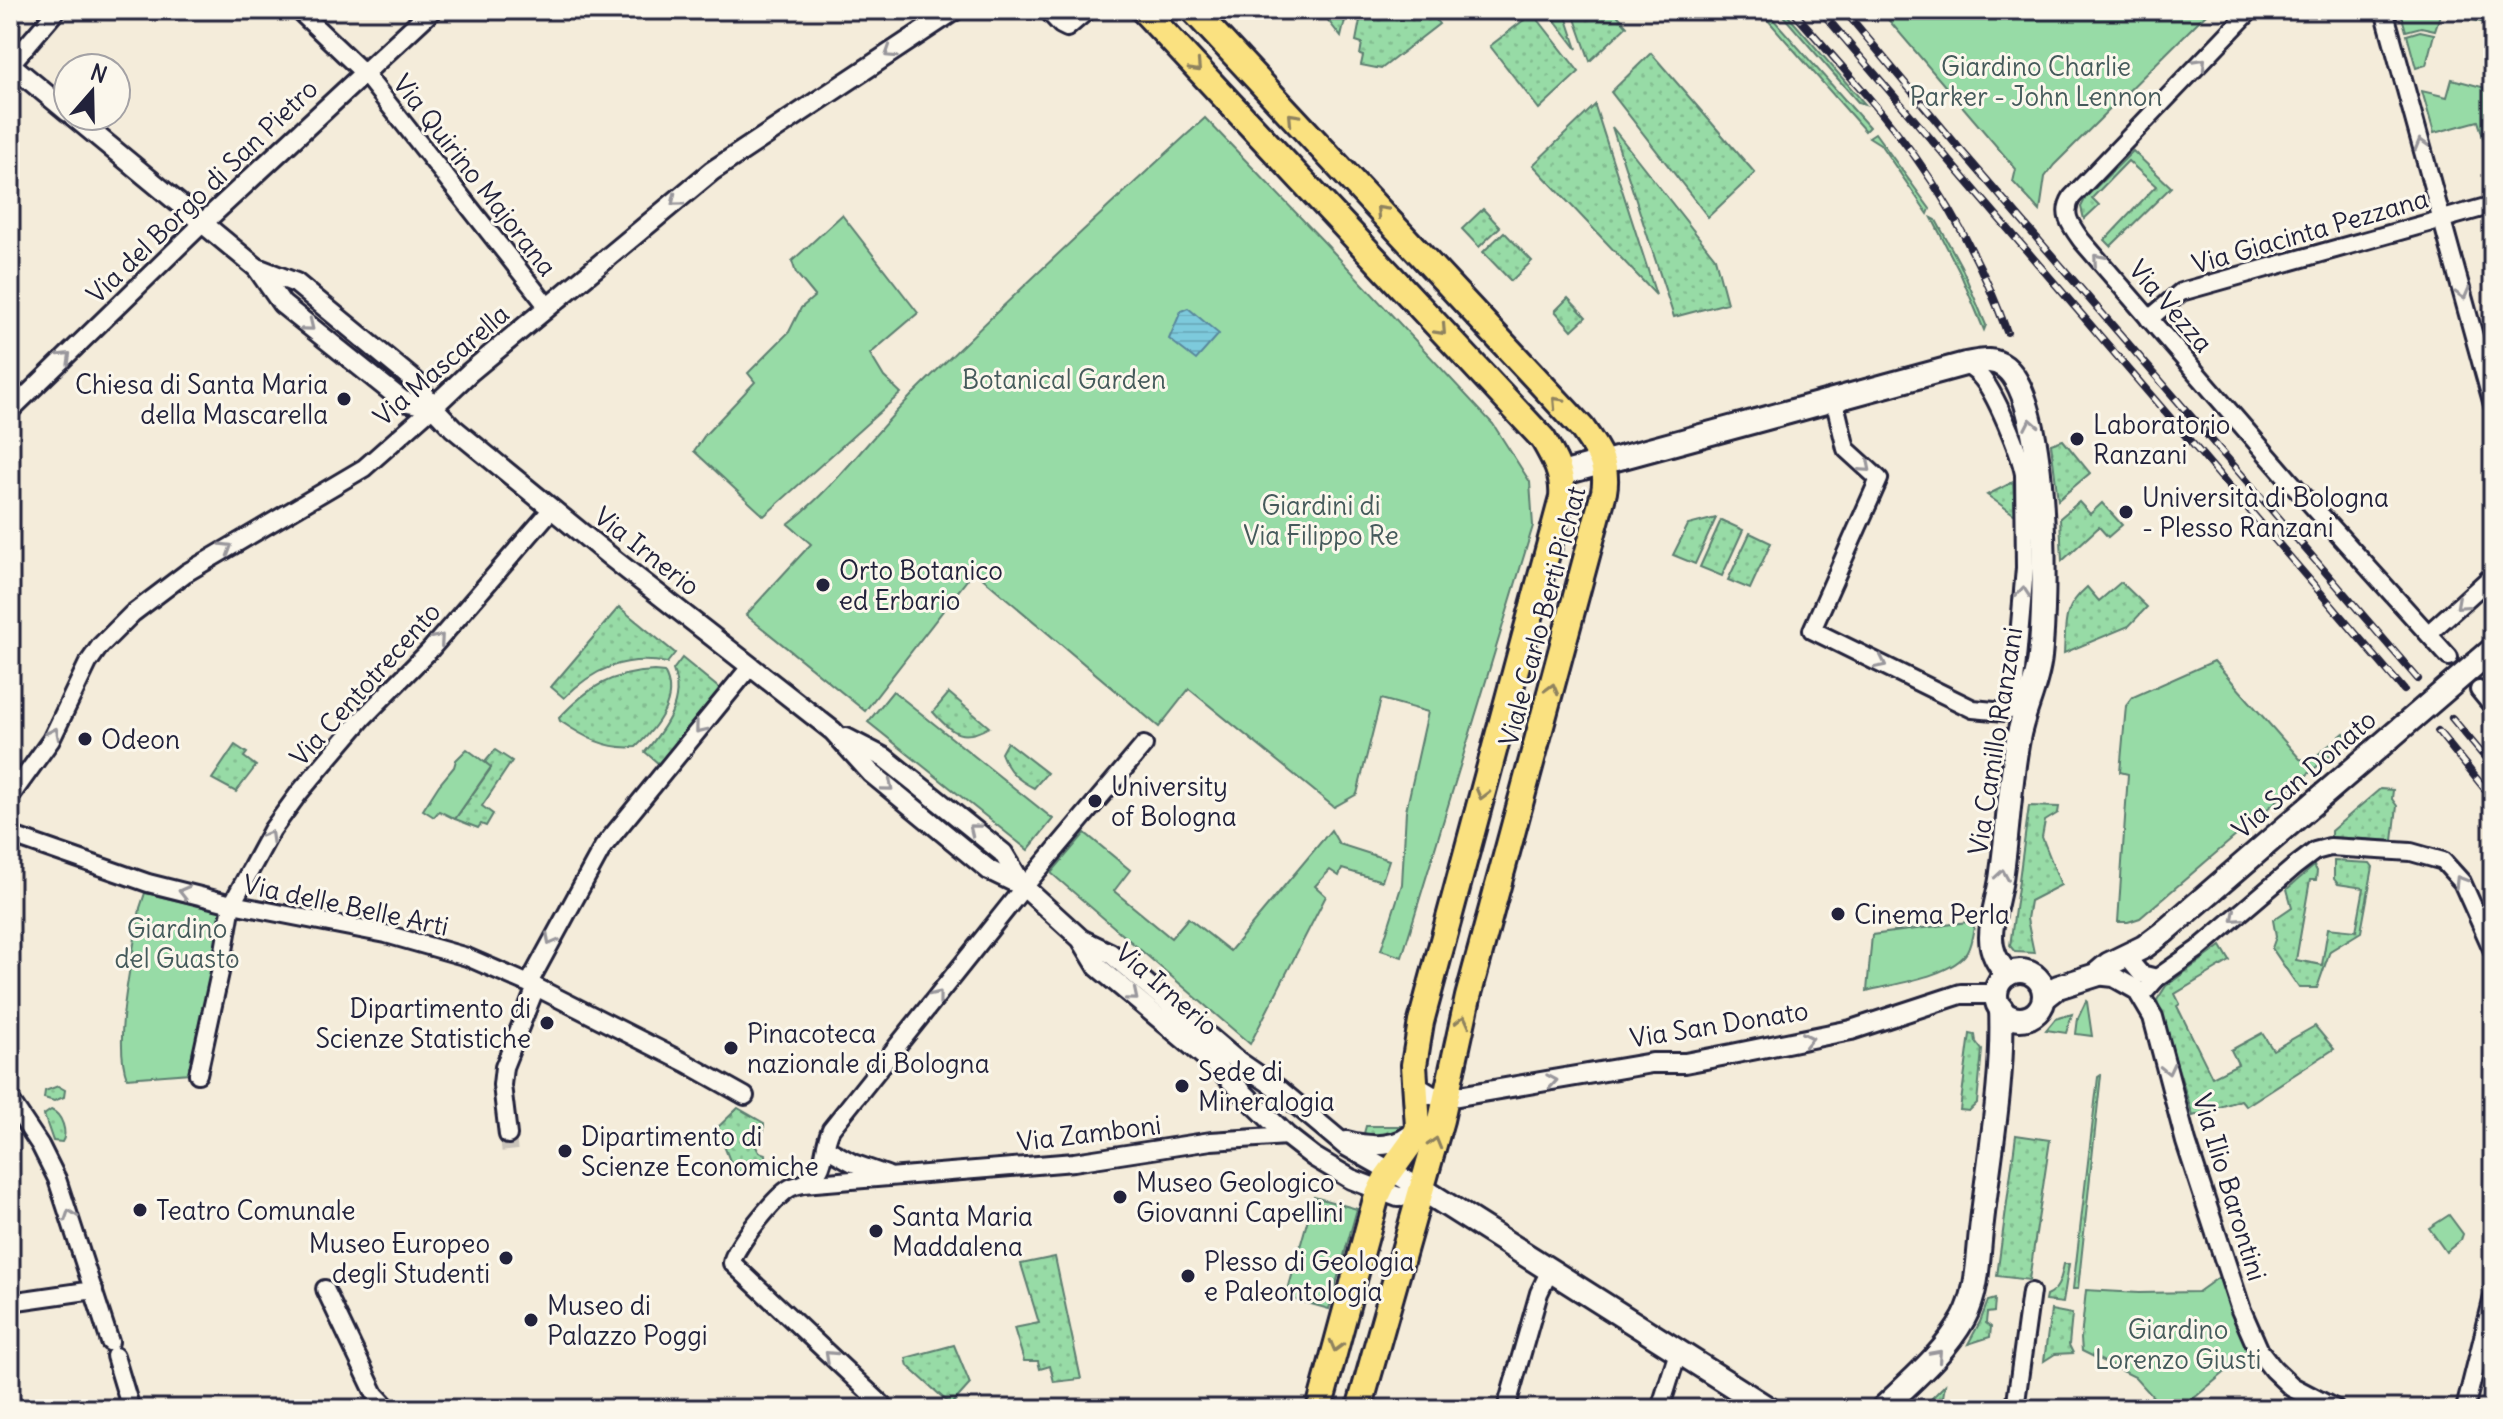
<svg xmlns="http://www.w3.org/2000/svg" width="2503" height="1419" font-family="Delius,sans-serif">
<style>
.grass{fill:url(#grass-dots);stroke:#5c7e70;stroke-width:2}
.green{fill:#97dba6;stroke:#5c7e70;stroke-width:2}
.water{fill:url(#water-rules);stroke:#59879c;stroke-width:2}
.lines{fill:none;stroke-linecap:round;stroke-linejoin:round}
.minor-tunnel{stroke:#cac4ba;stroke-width:16;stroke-dasharray:16 8;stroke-linecap:butt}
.minor-casing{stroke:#22223b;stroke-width:22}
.tertiary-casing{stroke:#22223b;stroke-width:24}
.secondary-casing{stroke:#22223b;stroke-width:28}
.primary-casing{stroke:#22223b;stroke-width:30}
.minor{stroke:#fbf7ec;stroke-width:16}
.tertiary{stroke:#fbf7ec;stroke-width:18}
.secondary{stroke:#fbf7ec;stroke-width:22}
.primary{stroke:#fae180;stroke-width:24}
.rail-casing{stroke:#22223b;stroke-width:8}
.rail{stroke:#fbf7ec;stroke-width:5;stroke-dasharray:15;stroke-linecap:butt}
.secondary-bridge-casing{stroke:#22223b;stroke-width:28;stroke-linecap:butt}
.secondary-bridge{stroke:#fbf7ec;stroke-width:22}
.oneway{stroke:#99979c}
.oneway2{stroke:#8e825e}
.poi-dot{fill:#22223b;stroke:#fbf7ec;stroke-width:3}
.labels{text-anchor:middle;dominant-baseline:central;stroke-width:6;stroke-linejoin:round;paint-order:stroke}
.park-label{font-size:26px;fill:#455a5b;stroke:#fbf7ec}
.street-label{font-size:26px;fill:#22223b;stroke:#fbf7ec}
.poi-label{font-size:26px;fill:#22223b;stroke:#fbf7ec;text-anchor:start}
</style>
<defs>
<pattern id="grass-dots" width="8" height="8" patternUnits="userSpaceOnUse" patternTransform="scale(2)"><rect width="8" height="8" fill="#97dba6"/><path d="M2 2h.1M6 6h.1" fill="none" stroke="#82bc90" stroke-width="1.8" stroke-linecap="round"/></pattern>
<pattern id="water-rules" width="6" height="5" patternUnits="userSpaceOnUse" patternTransform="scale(2)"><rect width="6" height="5" fill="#7dcadc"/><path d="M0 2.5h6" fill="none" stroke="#6cadbe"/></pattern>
</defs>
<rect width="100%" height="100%" fill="#f4ecda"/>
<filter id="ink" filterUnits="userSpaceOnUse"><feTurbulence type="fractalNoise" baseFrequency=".0125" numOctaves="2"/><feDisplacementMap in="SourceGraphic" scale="16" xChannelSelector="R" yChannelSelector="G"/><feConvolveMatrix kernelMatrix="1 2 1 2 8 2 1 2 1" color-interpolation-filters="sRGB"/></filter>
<g filter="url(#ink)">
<g class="grass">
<path d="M1320,10H1428L1439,24L1381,69L1361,65L1363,56L1360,55L1362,43L1356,41L1361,15L1347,12L1341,37Z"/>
<path d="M1547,10H1564L1577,49Z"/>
<path d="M1572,10H1613L1627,26L1590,61Z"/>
<path d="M1759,10H1765L1869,127L1865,131Z"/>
<path d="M1778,10H1783L1865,104L1858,102Z"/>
<path d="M1533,13L1579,72L1539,109L1490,46Z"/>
<path d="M1651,53L1755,173L1708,217L1611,92Z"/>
<path d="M1595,105V106L1656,295L1533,165Z"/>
<path d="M1612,127L1715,258L1727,303L1674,317Z"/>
<path d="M1875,133L1930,209L1928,214L1880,144L1869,137Z"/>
<path d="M2133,151L2171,187L2111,246L2105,240L2156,186L2128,161L2092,198L2099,205L2084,219L2081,207L2086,197Z"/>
<path d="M1483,209L1500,227L1479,247L1462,229Z"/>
<path d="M1932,218L1936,220L1961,266L1986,325L1984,330L1961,275Z"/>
<path d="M1504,232L1532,261L1511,281L1483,252Z"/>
<path d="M1568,298L1586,317L1572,330L1555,311Z"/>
<path d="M2063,440L2090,473L2058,500L2051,444Z"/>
<path d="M2013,482L2015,515L1987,495Z"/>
<path d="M2079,502L2090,514L2102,503L2122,525L2108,537L2099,527L2062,561L2060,518Z"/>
<path d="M1716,518L1695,564L1673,555L1688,525Z"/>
<path d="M1721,520L1743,530L1722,576L1700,567Z"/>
<path d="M1750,533L1771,543L1750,589L1728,580Z"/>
<path d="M2121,582L2147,607L2129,626L2064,653C2066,622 2062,609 2087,587L2099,601Z"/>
<path d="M619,607L675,653L667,663C625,655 593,669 564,698L551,687Z"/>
<path d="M682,658L720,689L659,764L645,752C665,728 685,702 673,670Z"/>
<path d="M654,671L664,672C680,699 655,729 636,747C607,750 584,737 560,721L559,718C588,687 611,673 654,671Z"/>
<path d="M949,693L989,727C963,742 952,734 933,712Z"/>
<path d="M1007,742L1047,773L1034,788C1016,779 1008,771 1001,753Z"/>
<path d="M235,745L247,753L244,757L256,766L236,792L212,779Z"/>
<path d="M495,750L512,761L482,806L493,814L486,826L481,824L478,828L455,819L491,768L485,762Z"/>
<path d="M2380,789L2393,790L2392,799L2397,806L2393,841L2331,837V831Z"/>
<path d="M2029,806L2059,807L2058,813L2045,821L2042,837L2061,885L2030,901L2027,919L2034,953L2015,952L2010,946Z"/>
<path d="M2334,861L2370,863L2373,867L2361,932L2330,951L2317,988H2299L2272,948L2276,937L2273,920L2292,907L2287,889L2314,866L2317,871L2316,880H2310L2296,960L2322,965L2328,928L2356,931L2364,888L2338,884L2334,879Z"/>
<path d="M2221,946L2230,961L2175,994L2180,1004L2177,1006L2212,1077L2238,1064L2231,1050L2262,1033L2273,1050L2315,1026L2334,1049L2246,1106L2241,1100L2193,1116L2157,1000L2166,986Z"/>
<path d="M1970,1034L1975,1035L1976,1042L1982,1050L1977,1103L1969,1111L1960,1110Z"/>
<path d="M2101,1075L2078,1289H2073L2098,1077Z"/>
<path d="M58,1086L65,1090L64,1097L54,1101L44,1098L45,1091Z"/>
<path d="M738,1108L764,1123V1131L755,1138L754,1143L759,1152L765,1154L766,1161L736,1176L717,1128Z"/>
<path d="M51,1110C62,1114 68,1133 62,1142L53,1141L44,1115Z"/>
<path d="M1366,1126H1409L1389,1137H1363Z"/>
<path d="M2016,1135L2050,1140L2029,1280L1997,1276Z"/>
<path d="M1055,1257L1081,1379L1054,1382L1050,1366L1040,1369L1038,1361H1024L1014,1328L1039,1323L1021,1264Z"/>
<path d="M2064,1264H2069L2063,1303L2045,1301L2046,1296C2060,1290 2061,1277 2064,1264Z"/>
<path d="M1995,1299L1994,1312L1987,1313L1986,1323L1991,1327L1990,1337L1968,1344L1980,1322L1988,1301Z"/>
<path d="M2051,1310L2072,1314L2069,1345L2073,1353L2055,1354L2044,1361Z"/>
<path d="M954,1345L970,1384L951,1405L908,1366L906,1358Z"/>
<path d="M1945,1385L1941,1409H1922L1923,1407Z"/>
</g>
<g class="green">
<path d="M1880,10H2210L2054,165L2045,177L2040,211L2013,182L2016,169Z"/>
<path d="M2400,10H2493V25L2441,12L2435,30L2421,27L2406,31Z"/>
<path d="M2420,31L2434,34L2426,65L2416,68L2407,35Z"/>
<path d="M2452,79L2493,90V149L2486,146L2478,121L2434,133L2422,91L2447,97Z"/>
<path d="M1205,118L1324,242L1493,424L1530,482L1533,526L1402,957L1381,950L1402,884L1406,811L1428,712L1381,699L1357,794L1334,807L1189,689L1159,727L974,571L865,711L746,615L811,544L788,524C835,488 872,435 914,393C1009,299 1106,208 1205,118Z"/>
<path d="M842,215L918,313L870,354L884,377L901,393L764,516L694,451L705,435L755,382L748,373L789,332L801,308L815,296L796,273L792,261Z"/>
<path d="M2214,661L2300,759L2310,761L2344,733L2349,739L2140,918L2128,922H2118L2128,774L2120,772L2126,706L2133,697Z"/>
<path d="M893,691L1053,819L1028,850L868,722Z"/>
<path d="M467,749L491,767L455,819L439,811L434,817L423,810L439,785L454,767L456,760Z"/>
<path d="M1331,830L1339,844L1389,860L1382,881L1342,869L1339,876L1330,870L1315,886L1326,896L1250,1044L1051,873L1085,833L1130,870L1114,891L1171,938L1188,918L1230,951Z"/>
<path d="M145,893L226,912L193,1070L190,1073L127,1078C112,1039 134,952 140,908Z"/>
<path d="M1975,921C1973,931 1972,943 1967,952C1953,976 1893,984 1867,991L1872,935Z"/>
<path d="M2086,1001L2087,1002L2092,1036L2076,1034L2078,1018Z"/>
<path d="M2072,1014L2066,1033L2046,1030L2055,1019Z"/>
<path d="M1314,1197L1357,1209L1329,1309L1286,1297Z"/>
<path d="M2449,1215L2463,1234L2461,1240L2446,1252L2429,1228Z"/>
<path d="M2219,1277L2247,1351L2236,1363L2181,1409H2164L2135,1377L2082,1351L2081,1339L2086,1290L2139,1293L2198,1292Z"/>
</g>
<path class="water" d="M1188,308L1219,334L1196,360L1169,339L1181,311Z"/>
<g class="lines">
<path class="minor-tunnel" d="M508,1135L510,1155"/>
<g class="minor-casing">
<g id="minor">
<path d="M298,10L364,73L548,307"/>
<path d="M1047,10L1061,25L1067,28L1088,10"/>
<path d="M2251,10L2072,197C2061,214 2071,226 2082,241L2290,481L2449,657"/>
<path d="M2384,10L2493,405"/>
<path d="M10,65L57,10"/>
<path d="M2149,319L2181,292L2493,205"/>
<path d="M1834,399L1846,449L1879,479L1812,630L1973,709L2005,712L2011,709L2013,705L2025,568L2024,474C2020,453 1995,391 1980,376C1976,371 1970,368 1965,364"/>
<path d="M10,411L202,224"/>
<path d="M2429,633L2493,575"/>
<path d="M2479,690L2493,707"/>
<path d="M10,797L51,740L88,663L100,646L132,614L186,573L364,468L433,407"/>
<path d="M10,835L148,883L232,904L386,934L467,957L536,987L686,1063L745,1096"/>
<path d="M2126,956L2141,974L2157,978"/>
<path d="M529,983L603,847L750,667"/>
<path d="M2142,995L2157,978L2198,949L2294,867L2315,851L2330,847L2411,852L2443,861L2462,882L2493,951"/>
<path d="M198,1074L221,968L232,904L272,830L299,793L362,719L430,650L552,509"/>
<path d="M10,1100L40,1145L57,1179L110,1342"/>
<path d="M508,1135L502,1085L504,1067L536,987"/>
<path d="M826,1148L853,1163L887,1175"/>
<path d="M803,1184C830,1169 820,1153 831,1129L1024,887L1144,745"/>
<path d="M325,1289L375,1394L389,1409"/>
<path d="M10,1302L94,1290"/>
<path d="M115,1356L131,1409"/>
<path d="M887,1409L732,1263C734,1247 776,1196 790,1188C794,1186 799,1185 803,1184L1074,1162L1211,1141L1287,1136"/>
<path d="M1506,1409L1539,1293L1550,1270"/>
<path d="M1660,1409L1678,1352"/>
<path d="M2015,1409L2031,1292"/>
<path d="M2465,1409L2493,1297"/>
</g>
</g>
<g class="tertiary-casing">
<g id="tertiary">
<path d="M10,64L68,112"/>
<path d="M73,116L257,268L282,304L403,401L433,407"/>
<path d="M202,224L432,10"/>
<path d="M257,268L296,283L416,382L433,407L453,428L612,558L833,731L871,773L989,870L1024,887L1081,939L1110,953L1235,1059L1277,1088L1346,1146L1422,1189L1410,1196L1398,1197L1351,1179L1314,1157L1287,1136L1216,1066L1098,967L1081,939"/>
<path d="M433,407L470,372L712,171L955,10"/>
<path d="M846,738L885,758L1003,853L1023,886"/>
<path d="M2096,975L2114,977L2137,990L2153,1017L2186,1142L2241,1310L2259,1351L2273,1369L2292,1387L2334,1409"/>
<path d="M1416,1086L1431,1095L1447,1098L1652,1063H1685L1732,1054L1851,1030L1961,994H1997"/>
<path d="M1347,1141C1370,1147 1400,1149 1416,1129"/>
</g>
</g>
<g class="secondary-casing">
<g id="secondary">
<path d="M1561,474L1965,364C1979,362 1992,357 2005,367C2050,403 2046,601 2040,657C2037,686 2023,711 2018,739C2010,782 2008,828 2002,872C2000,893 1991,915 1991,937C1991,953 1998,963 2007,975"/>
<circle cx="2020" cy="995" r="24"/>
<path d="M2044,998L2058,987L2096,975L2109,964L2144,947L2164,932"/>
<path d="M1422,1189L1769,1409"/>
<path d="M1882,1409C1911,1381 1944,1354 1964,1318C1979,1291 1978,1252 1982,1222C1990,1151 2004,1079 2001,1008"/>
</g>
</g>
<g class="primary-casing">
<g id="primary">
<path d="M1143,10L1543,439C1554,458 1564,475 1562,498L1421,1022L1414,1065L1418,1127L1412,1142L1386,1178L1376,1199L1319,1409"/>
<path d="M1193,10L1582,428C1597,449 1609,465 1604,492L1468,997L1441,1120L1359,1409"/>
</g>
</g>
<use href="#minor" class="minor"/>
<use href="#tertiary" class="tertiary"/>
<use href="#secondary" class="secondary"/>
<use href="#primary" class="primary"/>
<g class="rail-casing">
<g id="rail">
<path d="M1792,10C1833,57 1877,104 1914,155C1953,209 1984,269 2007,332"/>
<path d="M1820,10L2404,690"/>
<path d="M1844,10L1959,148L2418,679"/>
<path d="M2452,718L2493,767"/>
<path d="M2438,731L2493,799"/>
</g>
</g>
<use href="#rail" class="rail"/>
<g class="secondary-bridge-casing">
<path id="secondary-bridge" d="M2164,932L2493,649"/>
</g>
<use href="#secondary-bridge" class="secondary-bridge"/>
</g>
<defs><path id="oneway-chevron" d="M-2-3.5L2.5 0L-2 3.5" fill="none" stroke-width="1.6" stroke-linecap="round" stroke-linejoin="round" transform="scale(2)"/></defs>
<g class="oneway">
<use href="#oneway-chevron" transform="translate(890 53) rotate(147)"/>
<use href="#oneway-chevron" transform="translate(2201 63) rotate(-47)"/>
<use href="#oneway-chevron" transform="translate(2421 144) rotate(-106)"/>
<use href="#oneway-chevron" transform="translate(676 201) rotate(141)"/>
<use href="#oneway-chevron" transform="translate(2098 259) rotate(-131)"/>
<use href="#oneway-chevron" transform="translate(2463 294) rotate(75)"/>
<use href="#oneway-chevron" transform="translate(309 326) rotate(39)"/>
<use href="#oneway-chevron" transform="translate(66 357) rotate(-44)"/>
<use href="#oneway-chevron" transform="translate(2031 424) rotate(-101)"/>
<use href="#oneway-chevron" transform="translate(1866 467) rotate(41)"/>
<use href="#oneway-chevron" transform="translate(227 548) rotate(-32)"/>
<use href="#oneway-chevron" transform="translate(2023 592) rotate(-85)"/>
<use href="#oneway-chevron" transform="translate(2461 604) rotate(138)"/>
<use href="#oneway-chevron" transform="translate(439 639) rotate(-49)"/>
<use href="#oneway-chevron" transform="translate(1881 663) rotate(26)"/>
<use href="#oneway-chevron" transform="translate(700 728) rotate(129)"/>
<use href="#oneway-chevron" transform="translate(54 733) rotate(-64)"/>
<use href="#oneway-chevron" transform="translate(888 786) rotate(40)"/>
<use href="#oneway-chevron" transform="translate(974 829) rotate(-141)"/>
<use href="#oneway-chevron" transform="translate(269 836) rotate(-60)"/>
<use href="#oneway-chevron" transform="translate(2002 875) rotate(-81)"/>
<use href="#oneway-chevron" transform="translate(2460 881) rotate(-122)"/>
<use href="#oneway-chevron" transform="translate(184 892) rotate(-166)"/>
<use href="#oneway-chevron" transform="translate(2236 917) rotate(139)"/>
<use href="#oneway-chevron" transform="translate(551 940) rotate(119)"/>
<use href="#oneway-chevron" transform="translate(937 996) rotate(-51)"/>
<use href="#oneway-chevron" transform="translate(1133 996) rotate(40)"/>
<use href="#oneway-chevron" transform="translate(1808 1039) rotate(-12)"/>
<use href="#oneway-chevron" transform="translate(2168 1069) rotate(77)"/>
<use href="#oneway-chevron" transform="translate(1552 1081) rotate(-10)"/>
<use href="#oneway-chevron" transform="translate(70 1215) rotate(-109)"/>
<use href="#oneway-chevron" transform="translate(1937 1355) rotate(-48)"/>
<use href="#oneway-chevron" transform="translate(830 1356) rotate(-137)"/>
</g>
<g class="oneway2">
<use href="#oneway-chevron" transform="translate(1196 67) rotate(47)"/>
<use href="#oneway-chevron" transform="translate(1293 118) rotate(-133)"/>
<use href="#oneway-chevron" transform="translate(1381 211) rotate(-133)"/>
<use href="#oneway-chevron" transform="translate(1441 330) rotate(47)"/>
<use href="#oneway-chevron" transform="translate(1557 402) rotate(-133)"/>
<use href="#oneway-chevron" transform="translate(1552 689) rotate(-75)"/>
<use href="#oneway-chevron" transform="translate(1482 794) rotate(105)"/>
<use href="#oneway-chevron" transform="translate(1463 1021) rotate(-77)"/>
<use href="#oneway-chevron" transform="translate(1435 1143) rotate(-74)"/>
<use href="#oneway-chevron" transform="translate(1336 1346) rotate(105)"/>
</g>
</g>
<g class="poi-dot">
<circle cx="344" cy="399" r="8"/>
<circle cx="2077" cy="439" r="8"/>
<circle cx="2126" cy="512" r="8"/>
<circle cx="823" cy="585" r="8"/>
<circle cx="85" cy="739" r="8"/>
<circle cx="1095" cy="801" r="8"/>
<circle cx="1838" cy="914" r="8"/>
<circle cx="547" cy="1023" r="8"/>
<circle cx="731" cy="1048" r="8"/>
<circle cx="1182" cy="1086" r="8"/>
<circle cx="565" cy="1151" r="8"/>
<circle cx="1120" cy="1197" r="8"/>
<circle cx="140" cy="1210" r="8"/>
<circle cx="876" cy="1231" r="8"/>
<circle cx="506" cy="1258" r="8"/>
<circle cx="1188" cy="1276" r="8"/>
<circle cx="531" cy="1320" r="8"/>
</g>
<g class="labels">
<g class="park-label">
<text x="2036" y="66">Giardino Charlie<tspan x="2036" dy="30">Parker - John Lennon</tspan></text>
<text x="1064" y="379">Botanical Garden</text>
<text x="1321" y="505">Giardini di<tspan x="1321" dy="30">Via Filippo Re</tspan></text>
<text x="177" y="928">Giardino<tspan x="177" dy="30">del Guasto</tspan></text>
<text x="2178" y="1329">Giardino<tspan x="2178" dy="30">Lorenzo Giusti</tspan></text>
</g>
<g class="street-label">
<text transform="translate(475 175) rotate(52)">Via Quirino Majorana</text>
<text transform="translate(202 191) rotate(-44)">Via del Borgo di San Pietro</text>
<text transform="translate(2310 231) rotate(-16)">Via Giacinta Pezzana</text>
<text transform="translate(2171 306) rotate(49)">Via Vezza</text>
<text transform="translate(441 365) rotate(-41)">Via Mascarella</text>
<text transform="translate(647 551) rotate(38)">Via Irnerio</text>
<text transform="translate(1542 616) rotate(-75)">Viale Carlo Berti Pichat</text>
<text transform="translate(365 684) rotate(-48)">Via Centotrecento</text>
<text transform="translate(1995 741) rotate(-81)">Via Camillo Ranzani</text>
<text transform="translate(2304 774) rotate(-41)">Via San Donato</text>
<text transform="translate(346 905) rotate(12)">Via delle Belle Arti</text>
<text transform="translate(1167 989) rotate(41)">Via Irnerio</text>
<text transform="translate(1719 1024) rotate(-9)">Via San Donato</text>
<text transform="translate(1089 1133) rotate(-7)">Via Zamboni</text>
<text transform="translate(2230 1187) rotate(73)">Via Ilio Barontini</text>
</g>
<g class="poi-label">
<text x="328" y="384" text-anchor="end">Chiesa di Santa Maria<tspan x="328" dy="30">della Mascarella</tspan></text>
<text x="2093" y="424">Laboratorio<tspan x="2093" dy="30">Ranzani</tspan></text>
<text x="2142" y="497">Università di Bologna<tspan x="2142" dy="30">- Plesso Ranzani</tspan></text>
<text x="839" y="570">Orto Botanico<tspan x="839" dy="30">ed Erbario</tspan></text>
<text x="101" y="739">Odeon</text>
<text x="1111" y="786">University<tspan x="1111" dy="30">of Bologna</tspan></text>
<text x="1854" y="914">Cinema Perla</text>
<text x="531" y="1008" text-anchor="end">Dipartimento di<tspan x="531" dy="30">Scienze Statistiche</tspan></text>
<text x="747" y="1033">Pinacoteca<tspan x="747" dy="30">nazionale di Bologna</tspan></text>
<text x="1198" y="1071">Sede di<tspan x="1198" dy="30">Mineralogia</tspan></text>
<text x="581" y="1136">Dipartimento di<tspan x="581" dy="30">Scienze Economiche</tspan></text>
<text x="1136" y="1182">Museo Geologico<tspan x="1136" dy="30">Giovanni Capellini</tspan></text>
<text x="156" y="1210">Teatro Comunale</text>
<text x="892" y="1216">Santa Maria<tspan x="892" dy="30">Maddalena</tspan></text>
<text x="490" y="1243" text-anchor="end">Museo Europeo<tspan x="490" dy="30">degli Studenti</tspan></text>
<text x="1204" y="1261">Plesso di Geologia<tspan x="1204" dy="30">e Paleontologia</tspan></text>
<text x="547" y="1305">Museo di<tspan x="547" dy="30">Palazzo Poggi</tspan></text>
</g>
</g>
<rect width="2503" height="1419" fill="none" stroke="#fbf7ec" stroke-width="40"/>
<rect x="20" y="20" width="2463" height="1379" fill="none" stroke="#22223b" stroke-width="3" filter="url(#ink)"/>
<g transform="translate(92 92) rotate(20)"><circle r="38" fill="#fbf7ec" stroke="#a4a2a5" stroke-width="2"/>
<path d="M0-6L14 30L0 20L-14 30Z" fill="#22223b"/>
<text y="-12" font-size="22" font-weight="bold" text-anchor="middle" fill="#22223b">N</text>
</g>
</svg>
